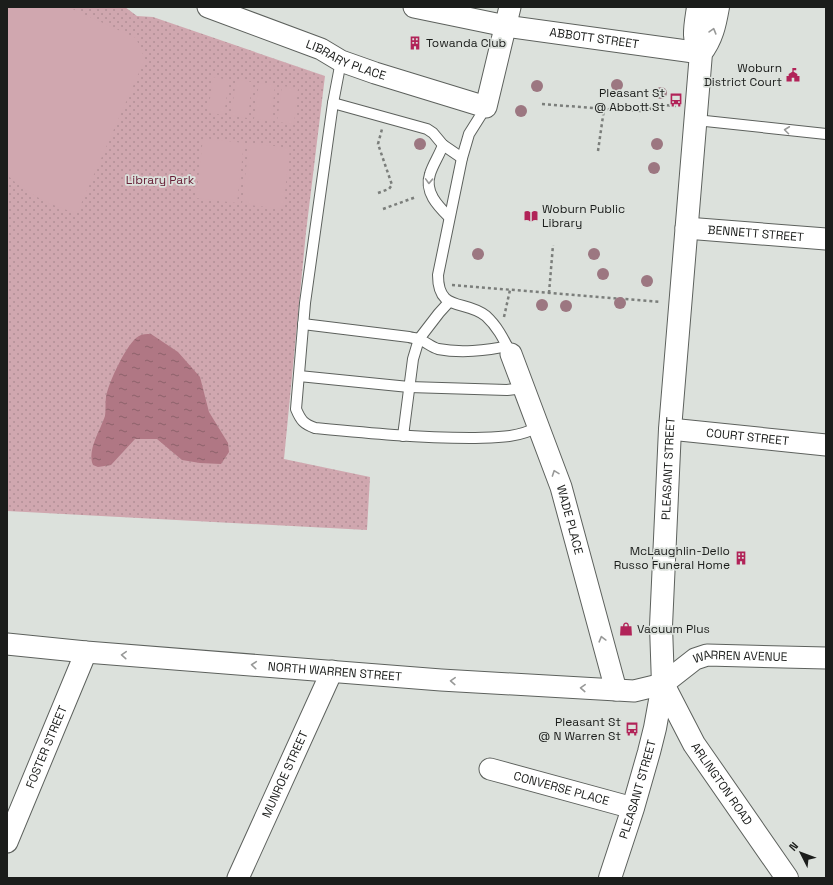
<svg xmlns="http://www.w3.org/2000/svg" width="833" height="885" font-family="'Space Grotesk',sans-serif">
<style>
.park{fill:url(#park-dots)}
.pitch{fill:#d0a7af}
.water{fill:url(#water-ripples)}
.lines{fill:none;stroke-linecap:round;stroke-linejoin:round}
.service-casing{stroke:#5d615d;stroke-width:12}
.minor-casing{stroke:#5d615d;stroke-width:23}
.tertiary-casing{stroke:#5d615d;stroke-width:24}
.primary-casing{stroke:#5d615d;stroke-width:24}
.path{stroke:#7b7e7b;stroke-width:2.5;stroke-dasharray:3 3;stroke-linecap:butt}
.service{stroke:#fff;stroke-width:10}
.minor{stroke:#fff;stroke-width:21}
.tertiary{stroke:#fff;stroke-width:22}
.primary{stroke:#fff;stroke-width:22}
.tree{fill:#9c7781}
.oneway{stroke:#989998}
.labels{text-anchor:middle;dominant-baseline:central;stroke-width:3.5;stroke-linejoin:round;paint-order:stroke}
.street-label{font-size:12px;fill:#1b1d1b;stroke:#dce1dc}
.poi-label{font-size:12px;fill:#1b1d1b;stroke:#dce1dc;text-anchor:end}
.park-label{font-size:12px;fill:#682037;stroke:#dce1dc}
</style>
<defs>
<pattern id="park-dots" width="8" height="8" patternUnits="userSpaceOnUse"><rect width="8" height="8" fill="#d0a7af"/><path d="M2 2h.1M6 6h.1" fill="none" stroke="#b28f96" stroke-width="1.8" stroke-linecap="round"/></pattern>
<pattern id="water-ripples" width="26" height="14" patternUnits="userSpaceOnUse"><rect width="26" height="14" fill="#b07784"/><path d="M2 4q2-2 4 0t4 0M15 11q2-2 4 0t4 0" fill="none" stroke="#8e616b"/></pattern>
</defs>
<rect width="100%" height="100%" fill="#dce1dc"/>
<path class="park" d="M7,7H125L137,16L153,17L325,76L306,232L284,459L370,477L367,530L7,511Z"/>
<g class="pitch">
<path d="M7,7H68L136,38L145,59L77,213C51,206 27,194 7,175Z"/>
<path d="M213,77L229,80L224,115L208,113Z"/>
<path d="M236,80L252,82L248,118L231,116Z"/>
<path d="M259,83L275,85L271,121L254,119Z"/>
<path d="M282,86L298,88L294,124L277,122Z"/>
<path d="M203,138L244,143L237,203L196,198Z"/>
<path d="M249,143L290,148L283,209L242,204Z"/>
</g>
<path class="water" d="M151,334L178,352L200,377L209,412L228,443L229,452L221,464L200,463L182,460L157,439H135L111,465L98,467L93,465C87,450 100,431 105,416C106,410 105,403 106,397C108,384 127,342 139,336C142,334 147,334 151,334Z"/>
<g class="lines">
<g class="service-casing">
<g id="service">
<path d="M341,61L333,103L427,129L433,133L443,145L462,158"/>
<path d="M333,103L305,303L296,409C301,421 304,424 315,428C367,433 418,438 470,438C495,437 515,439 538,427"/>
<path d="M486,107L469,134L462,158L438,275C438,313 465,299 486,316C498,327 504,340 511,354"/>
<path d="M696,120L826,134"/>
<path d="M443,145C439,156 433,164 430,174C424,192 438,206 449,217"/>
<path d="M303,324L409,337C412,338 415,338 418,339C425,341 431,347 438,349C459,353 487,351 507,346"/>
<path d="M299,376L409,387L507,390L524,388"/>
<path d="M403,436L413,359L419,339L439,313L449,302"/>
</g>
</g>
<g class="minor-casing">
<g id="minor">
<path id="s1" d="M208,7L321,49L341,61L375,73L486,107L510,7"/>
<path id="s2" d="M414,7L506,26L701,53"/>
<path id="s3" d="M686,228L826,239"/>
<path id="s4" d="M511,354L561,487L616,690"/>
<path id="s5" d="M670,429L826,445"/>
<path id="s6" d="M7,644L86,652L441,680L634,691L663,684L695,659L707,655L826,658"/>
<path id="s7" d="M490,769L633,808"/>
<path id="s8" d="M7,842L86,652"/>
<path id="s9" d="M238,878L332,671"/>
</g>
</g>
<g class="tertiary-casing">
<g id="tertiary">
<path id="s10" d="M663,684L694,744L787,878"/>
</g>
</g>
<g class="primary-casing">
<g id="primary">
<path d="M698,7C696,23 691,40 701,53"/>
<path id="s11" d="M610,878L633,808L649,752L655,728L663,684L661,626L670,429L701,53C712,39 715,24 718,7"/>
</g>
</g>
<g class="path">
<path d="M542,104L618,110L643,111L664,105L676,106"/>
<path d="M598,151L604,109"/>
<path d="M378,193L389,189L392,185L378,144L382,129"/>
<path d="M383,209L416,197"/>
<path d="M452,285L661,302"/>
<path d="M549,293L553,245"/>
<path d="M504,317L510,290"/>
</g>
<use href="#service" class="service"/>
<use href="#minor" class="minor"/>
<use href="#tertiary" class="tertiary"/>
<use href="#primary" class="primary"/>
</g>
<g class="tree">
<circle cx="617" cy="85" r="6"/>
<circle cx="537" cy="86" r="6"/>
<circle cx="661" cy="93" r="6"/>
<circle cx="521" cy="111" r="6"/>
<circle cx="420" cy="144" r="6"/>
<circle cx="657" cy="144" r="6"/>
<circle cx="654" cy="168" r="6"/>
<circle cx="478" cy="254" r="6"/>
<circle cx="594" cy="254" r="6"/>
<circle cx="603" cy="274" r="6"/>
<circle cx="647" cy="281" r="6"/>
<circle cx="620" cy="303" r="6"/>
<circle cx="542" cy="305" r="6"/>
<circle cx="566" cy="306" r="6"/>
</g>
<defs><path id="oneway-chevron" d="M-2-3.5L2.5 0L-2 3.5" fill="none" stroke-width="1.6" stroke-linecap="round" stroke-linejoin="round"/></defs>
<g class="oneway">
<use href="#oneway-chevron" transform="translate(713 31) rotate(-74)"/>
<use href="#oneway-chevron" transform="translate(787 130) rotate(-173)"/>
<use href="#oneway-chevron" transform="translate(429 181) rotate(92)"/>
<use href="#oneway-chevron" transform="translate(555 473) rotate(-110)"/>
<use href="#oneway-chevron" transform="translate(602 639) rotate(-105)"/>
<use href="#oneway-chevron" transform="translate(124 655) rotate(-176)"/>
<use href="#oneway-chevron" transform="translate(254 665) rotate(-175)"/>
<use href="#oneway-chevron" transform="translate(453 681) rotate(-177)"/>
<use href="#oneway-chevron" transform="translate(583 688) rotate(-177)"/>
</g>
<defs>
<g id="building-bare" transform="scale(1.08)"><path d="M-4-6H4V6H1V3H-1V6H-4ZM-2.5-4.3h1.7v1.8h-1.7ZM.8-4.3h1.7v1.8H.8ZM-2.5-1h1.7V.8h-1.7ZM.8-1h1.7V.8H.8Z" fill="#b12358" stroke="#dce1dc" stroke-width="2.5" paint-order="stroke"/></g>
<g id="civic-bare" transform="scale(1.08)"><path d="M-.6-6.5H3V-4.5H.6V-3L4-1V1h2V6H-6V1h2V-1L-.6-3ZM-1.2 2.5V6h2.4V2.5Z" fill="#b12358" stroke="#dce1dc" stroke-width="2.5" paint-order="stroke"/></g>
<g id="bus-bare" transform="scale(1.08)"><path d="M-5-6H5V4H4V6H2V4H-2V6H-4V4H-5ZM-3.5-4V0h7V-4ZM-3.5 1.2v1.5H-2V1.2ZM2 1.2v1.5H3.5V1.2Z" fill="#b12358" stroke="#dce1dc" stroke-width="2.5" paint-order="stroke"/></g>
<g id="library-bare" transform="scale(1.08)"><path d="M-6-4Q-3-5.5-.7-3.5V5Q-3 3-6 4ZM6-4Q3-5.5 .7-3.5V5Q3 3 6 4Z" fill="#b12358" stroke="#dce1dc" stroke-width="2.5" paint-order="stroke"/></g>
<g id="shop-bare" transform="scale(1.08)"><path d="M-5-2.5h2.3a2.7 3.5 0 0 1 5.4 0H5L5.5 6h-11ZM-1.5-2.5h3a1.5 2.3 0 0 0-3 0Z" fill="#b12358" stroke="#dce1dc" stroke-width="2.5" paint-order="stroke"/></g>
</defs>
<g fill-rule="evenodd">
<use href="#building-bare" x="415" y="43"/>
<use href="#civic-bare" x="793" y="75"/>
<use href="#bus-bare" x="676" y="100"/>
<use href="#library-bare" x="531" y="216"/>
<use href="#building-bare" x="741" y="558"/>
<use href="#shop-bare" x="626" y="629"/>
<use href="#bus-bare" x="632" y="729"/>
</g>
<g class="labels">
<g class="street-label">
<text stroke="none"><textPath href="#s2" startOffset="183">ABBOTT STREET</textPath></text>
<text stroke="none"><textPath href="#s1" startOffset="148">LIBRARY PLACE</textPath></text>
<text stroke="none"><textPath href="#s3" startOffset="70">BENNETT STREET</textPath></text>
<text stroke="none"><textPath href="#s5" startOffset="78">COURT STREET</textPath></text>
<text stroke="none"><textPath href="#s11" startOffset="417">PLEASANT STREET</textPath></text>
<text stroke="none"><textPath href="#s4" startOffset="176">WADE PLACE</textPath></text>
<text stroke="none"><textPath href="#s6" startOffset="745">WARREN AVENUE</textPath></text>
<text stroke="none"><textPath href="#s6" startOffset="329">NORTH WARREN STREET</textPath></text>
<text stroke="none"><textPath href="#s8" startOffset="103">FOSTER STREET</textPath></text>
<text stroke="none"><textPath href="#s9" startOffset="114">MUNROE STREET</textPath></text>
<text stroke="none"><textPath href="#s10" startOffset="116">ARLINGTON ROAD</textPath></text>
<text stroke="none"><textPath href="#s7" startOffset="74">CONVERSE PLACE</textPath></text>
<text stroke="none"><textPath href="#s11" startOffset="93">PLEASANT STREET</textPath></text>
</g>
<g class="poi-label">
<text x="426" y="43" text-anchor="start">Towanda Club</text>
<text x="782" y="68">Woburn<tspan x="782" dy="14">District Court</tspan></text>
<text x="665" y="93">Pleasant St<tspan x="665" dy="14">@ Abbott St</tspan></text>
<text x="542" y="209" text-anchor="start">Woburn Public<tspan x="542" dy="14">Library</tspan></text>
<text x="730" y="551">McLaughlin-Dello<tspan x="730" dy="14">Russo Funeral Home</tspan></text>
<text x="637" y="629" text-anchor="start">Vacuum Plus</text>
<text x="621" y="722">Pleasant St<tspan x="621" dy="14">@ N Warren St</tspan></text>
</g>
<g class="park-label">
<text x="160" y="180">Library Park</text>
</g>
</g>
<rect width="833" height="885" fill="none" stroke="#1b1d1b" stroke-width="16"/>
<g transform="translate(801 853) rotate(312)" stroke="#dce1dc" stroke-width="3" paint-order="stroke">
<path d="M0-3L7 15L0 10L-7 15Z" fill="#1b1d1b"/>
<text y="-6" font-size="11" font-weight="bold" text-anchor="middle" fill="#1b1d1b">N</text>
</g>
</svg>
